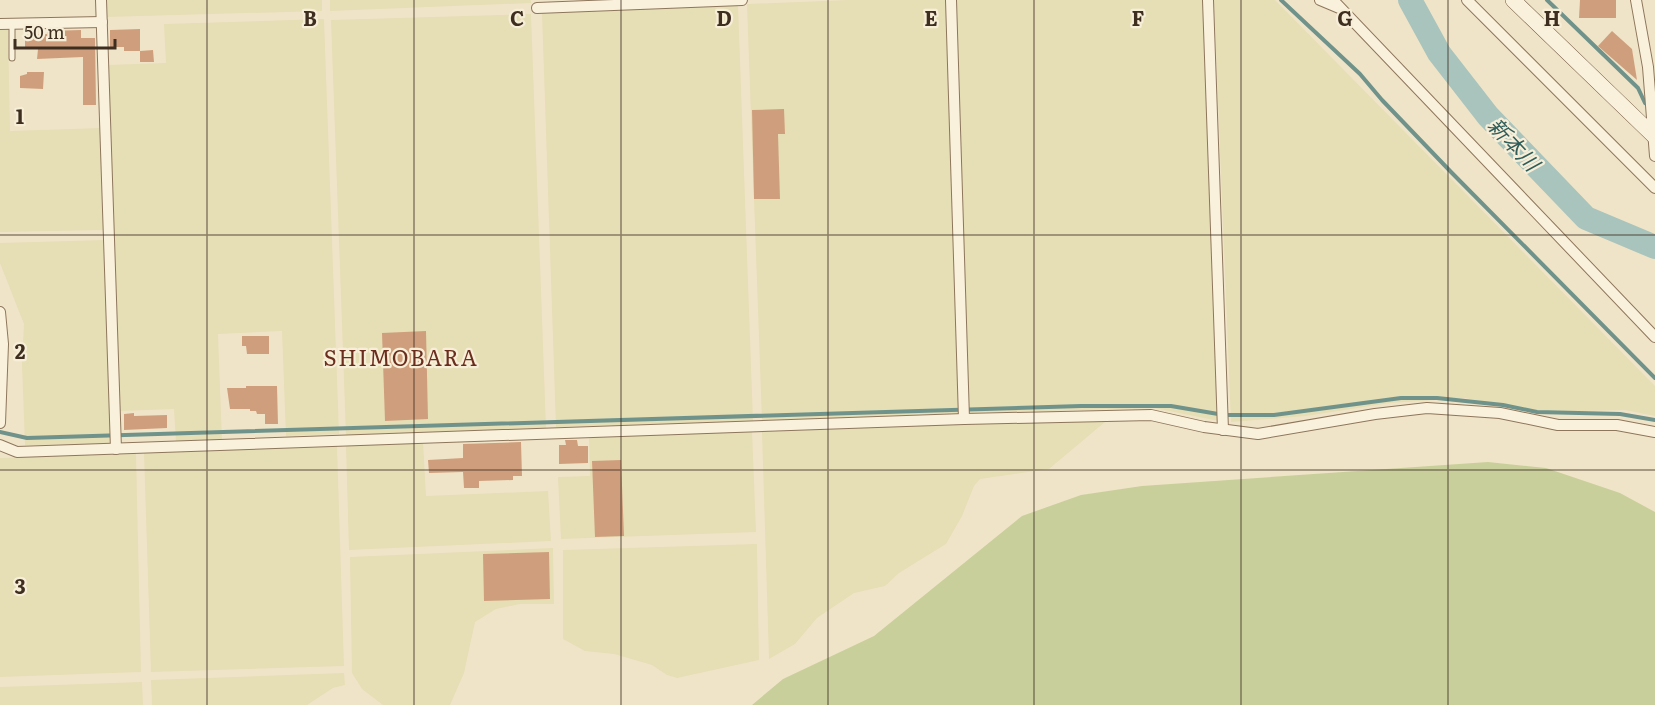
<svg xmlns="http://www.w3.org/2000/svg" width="1655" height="705" font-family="Literata,'Noto Sans JP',serif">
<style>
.farmland{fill:#e6deb5}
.green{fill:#c9cf9b}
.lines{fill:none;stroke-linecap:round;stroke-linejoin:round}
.stream{stroke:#6f938a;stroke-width:4}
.river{stroke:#a9c4bc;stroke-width:24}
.building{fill:#cf9f7d}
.lane-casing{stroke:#8d765c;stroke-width:7}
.street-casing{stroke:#8d765c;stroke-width:12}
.secondary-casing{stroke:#6f573f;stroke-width:16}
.lane{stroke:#faf1dc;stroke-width:5}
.street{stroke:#faf1dc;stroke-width:10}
.secondary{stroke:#faf1dc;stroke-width:15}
.grid{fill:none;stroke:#3d2e20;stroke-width:1.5;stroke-opacity:0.55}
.labels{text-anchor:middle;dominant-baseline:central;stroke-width:4.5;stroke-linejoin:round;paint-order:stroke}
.water-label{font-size:21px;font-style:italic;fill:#2f5d5a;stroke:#f7eed8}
.quarter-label{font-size:22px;letter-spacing:1.5px;fill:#6b2e1e;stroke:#f7eed8}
.grid-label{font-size:20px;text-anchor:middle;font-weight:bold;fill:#3d2e20;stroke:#f7eed8;stroke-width:4.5;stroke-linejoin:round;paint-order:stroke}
</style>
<rect width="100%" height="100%" fill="#f0e4c8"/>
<g class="farmland">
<path d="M106,0H322V11L106,17Z"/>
<path d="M330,0H531V3L330,11Z"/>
<path d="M849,0H946L960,413L762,421L747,4Z"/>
<path d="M955,0H1204L1219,421L1154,408L968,413Z"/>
<path d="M1214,0H1275L1655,386V416L1625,410L1536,412L1465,398L1390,403L1306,416L1231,422Z"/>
<path d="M738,5L753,421L556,427L542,13Z"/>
<path d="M531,14L546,428L346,435L331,20Z"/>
<path d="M324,19L339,434L286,436L282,331L218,334L222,441L176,442L174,409L120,411L107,65L166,63L164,24Z"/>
<path d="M0,29H8L10,131L102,128L105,230L0,232Z"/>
<path d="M105,240L111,444L25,445L22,364L24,324L0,263V243Z"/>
<path d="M1103,418L1105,422L1049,469L980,479L974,486L962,516L946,544L899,573L885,586L854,593L817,618L795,644L769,659L762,432Z"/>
<path d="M752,430L756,532L561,539L558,477L590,476L589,436Z"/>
<path d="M423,442L426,496L548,491L551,541L349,550L346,446Z"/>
<path d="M337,446L344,666L151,672L144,453Z"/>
<path d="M136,454L141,672L0,677V458Z"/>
<path d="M757,544L759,660L677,678L667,675L652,665L614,654L585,651L563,639V550Z"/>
<path d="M553,548L554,604H520L496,609L475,622L464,673L450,705H383L362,689L352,673L350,557Z"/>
<path d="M344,673L345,685L333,688L307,705H152L151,680Z"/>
<path d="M142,682L143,705H0V687Z"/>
</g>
<path class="green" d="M1488,462L1546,468L1620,493L1655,512V705H752L783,679L874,636L1022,516L1081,495L1142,486Z"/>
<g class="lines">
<g class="stream">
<path d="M1281,0L1360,74L1382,100L1451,172L1655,378"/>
<path d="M1547,0L1638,88L1645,103L1650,106"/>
<path d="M0,432L27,438L1081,406H1171L1224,415H1274L1401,398H1437L1503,405L1537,412L1620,414L1655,420"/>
</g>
<path class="river" d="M1410,0L1439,53L1488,116L1586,218L1655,247"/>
</g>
<g class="building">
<path d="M1580,0H1616V18H1579Z"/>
<path d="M140,29V51L153,50L154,62H140V51H124V47H110V30Z"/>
<path d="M81,30V38H95L96,105H83V57L37,59L38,49H25V35L47,34V31Z"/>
<path d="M1612,31L1632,49L1637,80L1598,46Z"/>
<path d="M27,72H44L43,89L20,88V76L27,74Z"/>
<path d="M784,109L785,134H778L780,199H754L752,110Z"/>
<path d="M426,331L428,419L385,421L382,333Z"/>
<path d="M242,336H269V354H247L246,346H242Z"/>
<path d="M246,386H277L278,424H265V414H257L256,411H250V409H230L227,388H246Z"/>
<path d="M134,413V416L167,415V428L124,430V414Z"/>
<path d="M565,440H577L578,446H588V463L559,464V445H566Z"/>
<path d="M521,442L522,476H513V480L479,481V488H464L463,472L429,473L428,460L463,458V444Z"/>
<path d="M621,460L624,536L595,537L592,461Z"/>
<path d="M549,552L550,599L484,601L483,554Z"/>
</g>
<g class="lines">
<g class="lane-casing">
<path id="lane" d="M12,24V58"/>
</g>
<g class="street-casing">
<g id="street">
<path d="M101,0L116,449"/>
<path d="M951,0L964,419"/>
<path d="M1208,0L1223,430"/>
<path d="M1320,0L1339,8"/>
<path d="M1333,0L1655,337"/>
<path d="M1467,0L1655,188"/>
<path d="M1636,0L1648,67L1655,156"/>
<path d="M537,8L742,0"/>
<path d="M0,24L102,22"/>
<path d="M0,312L3,344L0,423"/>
<path d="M0,445L17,452L964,419L1151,415L1204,427L1258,434L1375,414L1427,408L1500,413L1558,425H1617L1655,432"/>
</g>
</g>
<g class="secondary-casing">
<path id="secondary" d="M1513,0L1655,137"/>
</g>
<use href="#lane" class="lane"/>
<use href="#street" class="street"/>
<use href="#secondary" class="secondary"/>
</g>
<path class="grid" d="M207,0V705M414,0V705M621,0V705M828,0V705M1034,0V705M1241,0V705M1448,0V705M0,235H1655M0,470H1655"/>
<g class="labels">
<g class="water-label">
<text transform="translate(1515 143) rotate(47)">新本川</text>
</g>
<g class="quarter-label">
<text x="401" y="356">SHIMOBARA</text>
</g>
</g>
<g class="grid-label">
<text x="310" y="26">B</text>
<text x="517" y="26">C</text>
<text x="724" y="26">D</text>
<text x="931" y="26">E</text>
<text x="1138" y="26">F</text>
<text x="1345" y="26">G</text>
<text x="1552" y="26">H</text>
<text x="20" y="124">1</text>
<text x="20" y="359">2</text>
<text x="20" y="594">3</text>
</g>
<path d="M15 39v9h100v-9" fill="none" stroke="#3d2e20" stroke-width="3"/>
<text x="24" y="39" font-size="18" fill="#3d2e20" stroke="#f7eed8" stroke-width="4.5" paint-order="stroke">50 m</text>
</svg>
